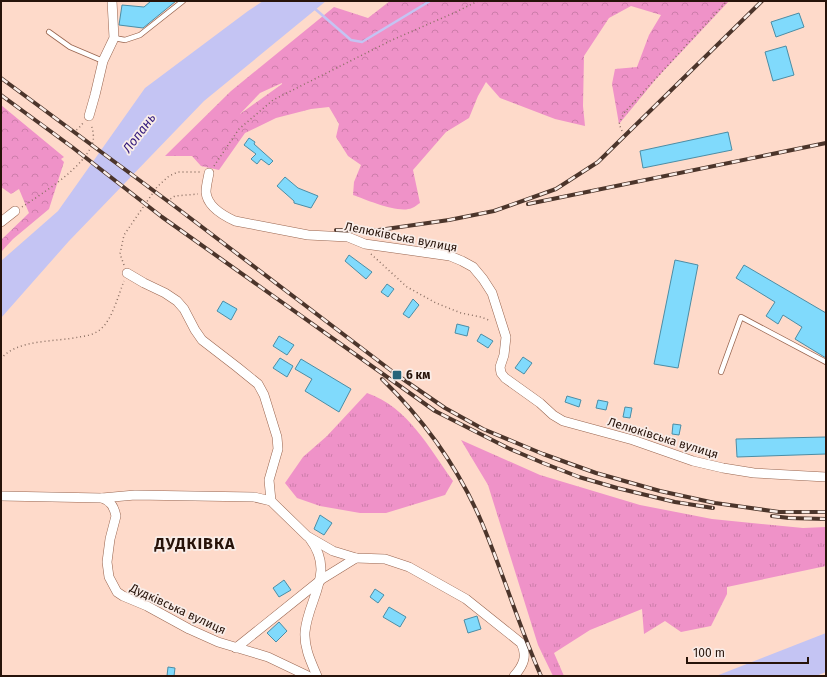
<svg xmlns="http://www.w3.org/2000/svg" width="827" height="677" font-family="'Fira Sans',sans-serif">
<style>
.grass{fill:url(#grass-tufts)}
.forest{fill:url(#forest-crowns);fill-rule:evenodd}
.water{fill:#c4c4f3}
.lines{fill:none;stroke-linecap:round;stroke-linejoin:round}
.stream{stroke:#c4c4f3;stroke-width:2.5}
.building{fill:#80dafc;stroke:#4c8da5}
.service-casing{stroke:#99654f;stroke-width:6}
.minor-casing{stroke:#99654f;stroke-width:10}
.path{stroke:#8a6f63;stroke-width:1.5;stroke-dasharray:1 3;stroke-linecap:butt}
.service{stroke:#fff;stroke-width:4.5}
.minor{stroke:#fff;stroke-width:9}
.rail-casing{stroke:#4c352b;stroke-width:4}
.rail{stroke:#f9ede8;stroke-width:2.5;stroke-dasharray:8;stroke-linecap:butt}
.poi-dot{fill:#27657b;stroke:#f9ede8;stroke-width:1.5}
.labels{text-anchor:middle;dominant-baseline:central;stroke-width:3.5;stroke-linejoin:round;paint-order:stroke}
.street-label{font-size:12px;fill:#27130a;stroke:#f9ede8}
.poi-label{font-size:12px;font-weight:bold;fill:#27130a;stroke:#f9ede8;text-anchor:start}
.water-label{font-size:13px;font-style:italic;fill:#30177b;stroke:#f9ede8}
.district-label{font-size:16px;font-weight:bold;letter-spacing:1px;fill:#27130a;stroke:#f9ede8}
</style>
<defs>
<pattern id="grass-tufts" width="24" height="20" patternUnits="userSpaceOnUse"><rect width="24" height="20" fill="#ef92c8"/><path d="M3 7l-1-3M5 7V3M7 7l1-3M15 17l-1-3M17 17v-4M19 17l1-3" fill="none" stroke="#cd7daa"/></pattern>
<pattern id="forest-crowns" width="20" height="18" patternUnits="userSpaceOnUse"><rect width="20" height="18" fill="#ef92c8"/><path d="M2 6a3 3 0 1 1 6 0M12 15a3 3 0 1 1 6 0" fill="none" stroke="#cd7daa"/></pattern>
</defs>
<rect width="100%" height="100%" fill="#fedaca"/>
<g class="grass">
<path d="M367,393C408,407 429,448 453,481L445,495L386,513H360L320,506L297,498L285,483L303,457L327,436Z"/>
<path d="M461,440L540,475L640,505L712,519L803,528L826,527V566L727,587V594L711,626L681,632L665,621L644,634L642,609L590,630L554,653L564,676H553L538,645L488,485Z"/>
</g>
<g class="forest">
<path d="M390,1H729L656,79L619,124L612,84L615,69L637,67L649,35L661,15L631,6L609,18L584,56L583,106L585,126L555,119L500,98L486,82L478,96L469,118L446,132L413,170L420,203C418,204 415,207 412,208C399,214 367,200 353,195L354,182L361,165L348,156L336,137L339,124L329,107L311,109L276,118L245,133L219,170L201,166L192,156H165L231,91L334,7L368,18ZM282,83V84L240,114L260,93Z"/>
<path d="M1,105L64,157L61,159L64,162L49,209L13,239L1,252V240L29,213L19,189L11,194L1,187Z"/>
</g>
<g class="water">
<path d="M263,1H326L204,101L69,241L1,318V261L58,211L145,88L248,11Z"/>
<path d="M826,633V672L816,676H716Z"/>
</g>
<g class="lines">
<path class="stream" d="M314,8L351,40L362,42L430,1"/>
</g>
<g class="building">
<path d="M151,1H176L143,28L119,25L122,5L144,7Z"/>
<path d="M799,13L804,27L776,37L771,22Z"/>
<path d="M786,46L794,75L773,81L765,52Z"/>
<path d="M728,132L732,150L643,168L640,151Z"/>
<path d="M249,138L255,142L254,144L273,161L269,165L261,159L257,164L251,159L256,154L244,145Z"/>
<path d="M285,177L298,188L318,196L311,208L294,203V201L277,186Z"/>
<path d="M349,255L372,272L366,279L345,261Z"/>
<path d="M675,260L698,265L678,368L654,364Z"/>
<path d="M744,265L826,313V358L795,339L802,327L783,315L778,324L766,316L775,302L736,278Z"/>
<path d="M387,284L394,289L388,297L381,292Z"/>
<path d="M413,299L419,305L409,318L403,314Z"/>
<path d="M223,301L237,309L231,320L217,311Z"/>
<path d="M457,324L469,327L467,336L455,333Z"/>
<path d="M481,334L493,341L488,348L477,341Z"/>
<path d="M279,336L294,345L287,355L273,346Z"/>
<path d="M523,357L532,363L524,374L515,368Z"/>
<path d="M280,358L293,366L287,377L273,368Z"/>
<path d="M301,359L351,389L339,412L305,391L312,379L295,369Z"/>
<path d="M567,396L581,400L579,407L565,402Z"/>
<path d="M598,400L608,402L606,410L596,408Z"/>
<path d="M625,407L632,408L630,418L623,417Z"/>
<path d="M673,424L681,425L679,435L672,434Z"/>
<path d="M826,437V454L737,457L736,439Z"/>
<path d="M320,515L332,523L324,535L314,529Z"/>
<path d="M284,580L291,590L279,597L273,588Z"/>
<path d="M375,589L384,595L378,603L370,597Z"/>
<path d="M389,607L406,617L400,627L383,617Z"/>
<path d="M477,616L481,629L468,633L464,620Z"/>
<path d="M279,622L287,631L276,642L267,633Z"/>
<path d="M168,667L175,668L174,676H167Z"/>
</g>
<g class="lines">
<g class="service-casing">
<g id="service">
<path d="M49,32L70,47L103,61"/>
<path d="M114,38L125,40L140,35L183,1"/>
<path d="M721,372L741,317L826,362"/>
</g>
</g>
<g class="minor-casing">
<g id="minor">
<path d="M89,116L95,95L103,61L114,38L112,1"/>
<path d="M209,173C208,179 206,186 206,192C207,206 224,216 235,221L308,235L348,237L365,244L450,256L462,261L473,267L483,279L492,293L506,337L504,355L500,367L501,373L505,378L540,403L553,415L563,421L633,440L693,461L723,468L754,473L826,477"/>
<path d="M1,222L15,211"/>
<path d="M127,273L144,283L165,293L177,301L184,309L195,330L202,340L237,367L258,384L264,395L277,437L278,449L269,480L271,501"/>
<path d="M1,496L102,498C111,501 114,507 116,516L110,539L107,562L109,577L117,592L123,596L147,606L189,629L218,642L268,657L308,676"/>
<path d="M102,498L135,495L254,497L271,501L307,536L333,551L356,558L385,559L409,567L466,599L521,643C528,656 523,666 514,676"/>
<path d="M310,539C336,573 308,598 305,632C304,648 311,662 317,676"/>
<path d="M236,648L322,579L356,558"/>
</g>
</g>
<g class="path">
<path d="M622,131L619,124L624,113L727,1"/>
<path d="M73,132L78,129L84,122"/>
<path d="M214,166L239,129L273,100L392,40L456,12L478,1"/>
<path d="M167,201L175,196L198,194"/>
<path d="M22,207C43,193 85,167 93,142C94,136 93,130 91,124"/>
<path d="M371,254L407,287L436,303L461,313L481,317L491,321"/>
<path d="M124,265L120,254L124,235L157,187L169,176L178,172H201"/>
<path d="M1,359C16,339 57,342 79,337C87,336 96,334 102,328C113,317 118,296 124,281"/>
</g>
<use href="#service" class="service"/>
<use href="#minor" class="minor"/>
<g class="rail-casing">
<g id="rail">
<path d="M1,78L173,205L397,375L445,408L483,429L543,454L596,473L660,491L715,503L779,512H826"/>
<path d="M1,95L72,147L162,217L435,411L508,448L543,463L579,477L617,488L675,502L713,508"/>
<path d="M528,204L826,143"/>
<path d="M336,230L372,231L449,220L494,211L556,189L598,162L762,1"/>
<path d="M382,379C424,420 459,469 482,523C503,573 519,626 541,676"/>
<path d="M772,516L789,518L826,519"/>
</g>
</g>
<use href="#rail" class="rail"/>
</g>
<rect class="poi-dot" x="392" y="370" width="10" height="10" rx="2"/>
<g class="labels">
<g class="street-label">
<text transform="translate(401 237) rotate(11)">Лелюківська вулиця</text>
<text transform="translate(663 438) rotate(17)">Лелюківська вулиця</text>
<text transform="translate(178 609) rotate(25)">Дудківська вулиця</text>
</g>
<g class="poi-label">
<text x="406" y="375">6 км</text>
</g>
<g class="water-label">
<text transform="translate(139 133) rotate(-53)">Лопань</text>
</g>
<g class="district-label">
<text x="195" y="543">ДУДКІВКА</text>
</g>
</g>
<rect width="827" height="677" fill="none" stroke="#27130a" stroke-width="4"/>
<path d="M687 657v6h121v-6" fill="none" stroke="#27130a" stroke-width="2"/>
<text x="693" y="657" font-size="12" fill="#27130a" stroke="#f9ede8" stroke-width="3" paint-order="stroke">100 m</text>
</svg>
